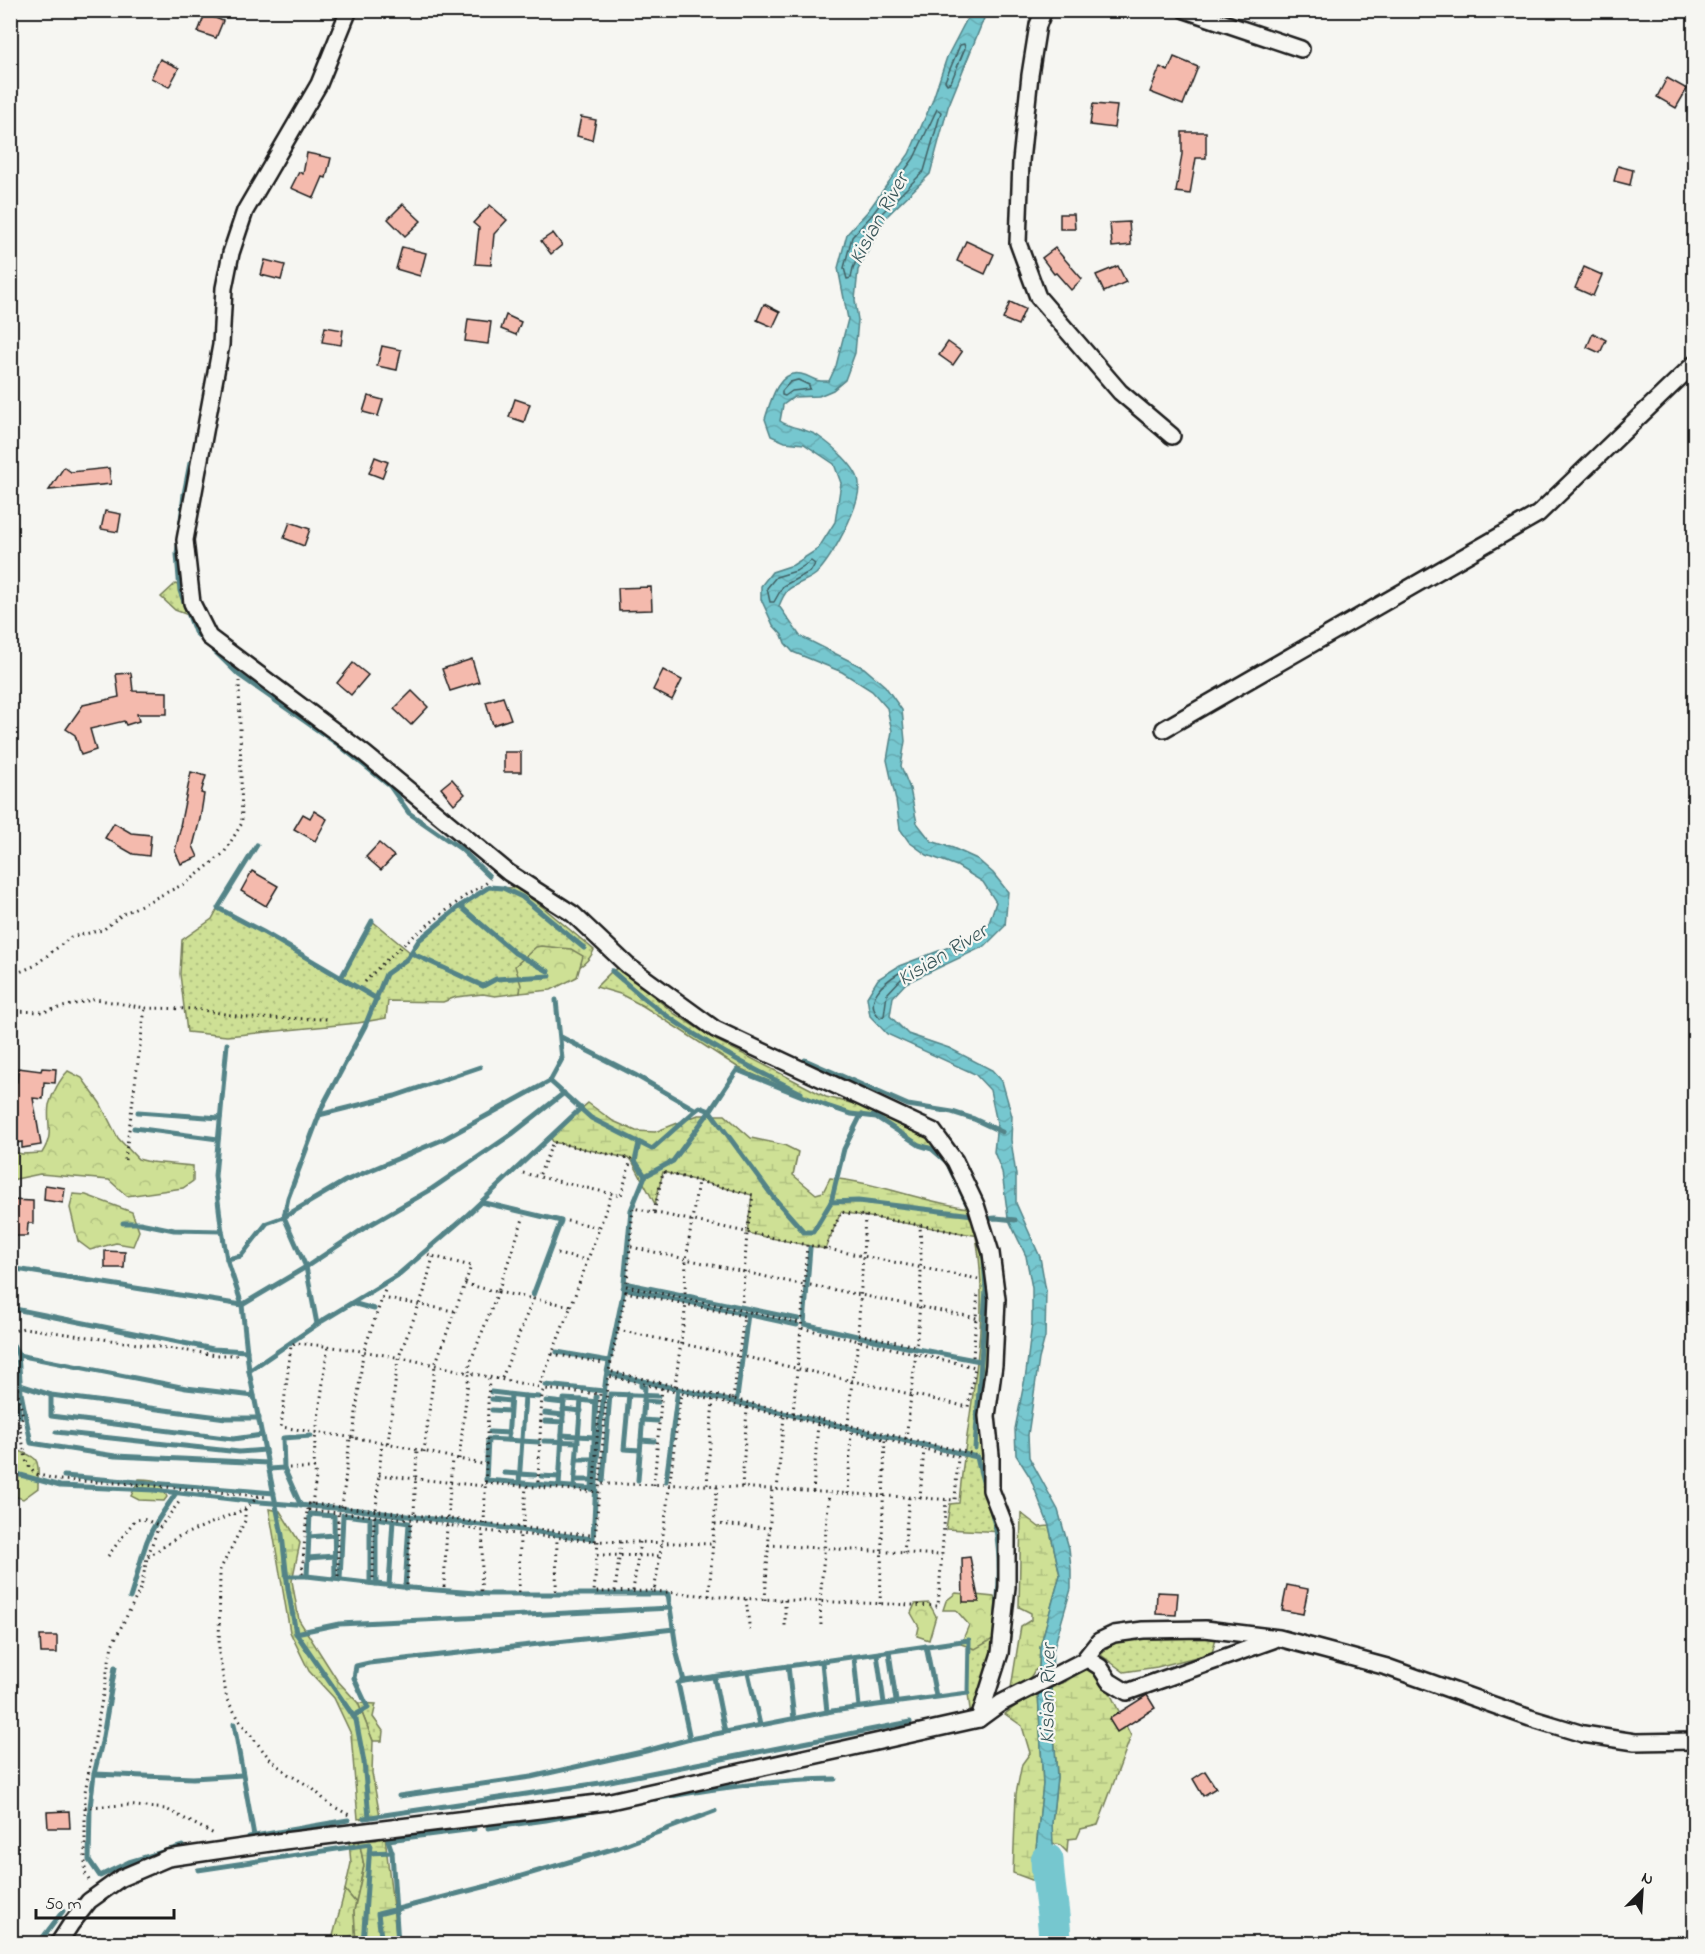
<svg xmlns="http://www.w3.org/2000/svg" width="1705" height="1954" font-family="'Indie Flower',sans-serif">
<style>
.grass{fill:url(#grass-dots);stroke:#757e58;stroke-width:1.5}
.forest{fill:url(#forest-crowns);stroke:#757e58;stroke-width:1.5}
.wetland{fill:url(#wetland-marsh);stroke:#757e58;stroke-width:1.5}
.water{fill:url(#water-waves);stroke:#528387;stroke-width:1.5}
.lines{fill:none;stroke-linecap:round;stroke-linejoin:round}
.shore{stroke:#406064;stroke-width:1.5}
.stream{stroke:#528387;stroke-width:5}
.river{stroke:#76c7cf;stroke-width:33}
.building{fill:#f4baad;stroke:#1c1c1c;stroke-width:1.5}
.minor-casing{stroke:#1c1c1c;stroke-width:20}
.path{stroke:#1c1c1c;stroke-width:3;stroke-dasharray:1.5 4.5;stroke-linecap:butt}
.minor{stroke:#f6f6f2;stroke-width:15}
.labels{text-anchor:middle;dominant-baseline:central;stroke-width:4.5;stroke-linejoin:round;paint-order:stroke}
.water-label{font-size:22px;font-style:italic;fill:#3c585b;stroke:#f6f6f2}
</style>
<defs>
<pattern id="grass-dots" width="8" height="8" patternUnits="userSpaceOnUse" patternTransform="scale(1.5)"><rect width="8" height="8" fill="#cee095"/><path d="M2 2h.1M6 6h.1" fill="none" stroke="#b0c080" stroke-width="1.8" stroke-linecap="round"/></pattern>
<pattern id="forest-crowns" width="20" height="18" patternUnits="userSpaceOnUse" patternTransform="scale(1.5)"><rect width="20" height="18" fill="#cee095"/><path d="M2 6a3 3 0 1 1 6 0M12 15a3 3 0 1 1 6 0" fill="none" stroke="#b0c080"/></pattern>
<pattern id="wetland-marsh" width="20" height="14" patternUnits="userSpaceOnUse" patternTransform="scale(1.5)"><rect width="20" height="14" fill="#cee095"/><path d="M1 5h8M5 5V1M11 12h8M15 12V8" fill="none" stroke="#b0c080"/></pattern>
<pattern id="water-waves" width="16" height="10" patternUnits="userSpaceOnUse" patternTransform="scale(1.5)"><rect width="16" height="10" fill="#76c7cf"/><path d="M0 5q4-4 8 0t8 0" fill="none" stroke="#66aab1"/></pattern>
</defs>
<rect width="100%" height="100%" fill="#f6f6f2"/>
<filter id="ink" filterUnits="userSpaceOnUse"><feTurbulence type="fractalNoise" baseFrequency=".0167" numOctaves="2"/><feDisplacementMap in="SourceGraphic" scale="12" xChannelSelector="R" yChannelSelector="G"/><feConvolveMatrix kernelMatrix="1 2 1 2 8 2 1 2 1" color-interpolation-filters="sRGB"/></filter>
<g filter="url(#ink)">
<g class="grass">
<path d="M175,584L183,586L191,616L175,610L161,597Z"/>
<path d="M489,887L516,888L544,908L594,950C581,980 545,973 518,973L522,985L520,993L495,996L483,994L456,997L443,1002L388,1001L386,1018L358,1023L227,1036L187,1032L180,974L182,940L212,919L218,908L341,978L372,921L411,953C430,925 461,905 489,887Z"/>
<path d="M619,968L675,1014L716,1040L826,1097L888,1112L932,1134L947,1162L932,1149L919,1145L876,1117L851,1114L805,1098L739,1068L643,1006L620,994L596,987L612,971Z"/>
<path d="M979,1236L987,1250L992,1303L982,1415L1004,1532L946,1529L950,1504L959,1503C966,1416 992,1324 976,1237Z"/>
<path d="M997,1633L977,1712L971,1718L968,1693L969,1637Z"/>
<path d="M1176,1635L1216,1638L1212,1653L1157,1667L1124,1672L1101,1655L1111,1644L1137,1637Z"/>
<path d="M358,1703L376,1704L373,1717L383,1731L382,1741H373Z"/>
<path d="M359,1840L364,1866L356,1903L345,1890L351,1863L349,1842Z"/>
</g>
<g class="forest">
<path d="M541,946L571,949L583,956L577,977L551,990L520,993L521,985L515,966L536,947Z"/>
<path d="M68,1071L82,1078L100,1103L118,1138L138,1159L150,1162L193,1166V1181L183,1188L127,1196L109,1180L40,1174L11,1180V1151L22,1154L42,1153C55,1133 46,1125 49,1105C52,1094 60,1079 68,1071Z"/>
<path d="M73,1194L86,1195L132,1212L139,1231L133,1246L116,1243L90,1250L78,1241L70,1208Z"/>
<path d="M13,1449C42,1458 38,1459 38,1488L23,1499L11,1495V1450Z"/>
<path d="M139,1479C158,1479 159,1480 167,1497L164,1501L139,1500L131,1496Z"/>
<path d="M956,1593L994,1597L1011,1629L975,1649L961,1644L969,1625L956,1610H943L946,1601Z"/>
<path d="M929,1603L936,1616L929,1640L917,1636L919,1627L911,1613L915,1604Z"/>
<path d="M345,1890L356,1903L354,1911L356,1943H335L333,1936Z"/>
</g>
<g class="wetland">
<path d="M588,1103L613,1121L636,1131L655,1132L698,1115H725L751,1138L784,1145L798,1152L793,1175L816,1194L823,1192L830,1178C877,1182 922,1202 969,1208L979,1236L841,1212L825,1249L747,1233L752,1195L663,1172L655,1204L631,1159L553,1142L550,1136Z"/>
<path d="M269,1509L280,1511L300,1543L292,1581L299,1620L337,1680L358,1703L373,1741L372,1773L380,1816L358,1819L351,1734L334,1698L309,1671L290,1632Z"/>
<path d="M1021,1513L1039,1527L1049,1526L1060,1575L1040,1647L1039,1668L1034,1671C1030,1681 1020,1684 1011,1688L1021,1626L1031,1620V1613L1019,1607Z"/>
<path d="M1090,1665L1107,1687L1131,1736L1098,1825L1081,1829L1077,1838L1068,1839L1067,1852L1060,1845L1052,1843V1823L1057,1777L1051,1686L1065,1682Z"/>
<path d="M1038,1692L1043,1784L1035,1859L1040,1883L1013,1873L1016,1794L1022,1764L1030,1753L1022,1726L1005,1714L1030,1695Z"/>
<path d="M385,1836L397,1943H356L354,1911L364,1866L359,1840H376Z"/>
</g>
<path class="water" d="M971,11H987L948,107L930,174L886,217L858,270L855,300L858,320L855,353L845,380L833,390L819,396L794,397L783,405L780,421C792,429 805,428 818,436C830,444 859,468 859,484C860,507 832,558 816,574C808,581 796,583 788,590C784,594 781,601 779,606L800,636L864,668L885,686L902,710L905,741L901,766L910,789L917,823L931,841L953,848L977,859L993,873L1008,892L1005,926L985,946L906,983L893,997L890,1016L908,1034L949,1048L992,1070L1002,1081L1012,1116L1011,1140L1016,1175V1203L1040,1257L1046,1291L1045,1337L1039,1359L1028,1435L1029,1457L1058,1510L1069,1548L1071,1569V1589L1053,1651L1051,1692L1057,1777L1052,1823L1056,1905L1051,1906L1045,1903L1035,1859L1043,1784L1038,1692L1040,1647L1060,1575L1049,1526L1030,1477L1016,1455L1015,1429L1026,1373L1032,1323V1288L1026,1256L1008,1218L1002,1172L994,1152L997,1123L990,1090L975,1074L887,1034L870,1016L867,997L878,979L899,966L965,941L988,926L996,902L983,882L957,866L927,855L909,842L900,829L896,800L887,760L892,731L887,708L872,691L842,672L793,652L785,643L782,635L773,625L761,599V586L772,572L793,565L818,549L835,522L841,483L834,464L804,444L785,442L771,436L765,419C770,403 778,369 801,374C814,377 812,382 829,381L836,366L848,319L838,268L847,234L868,211L909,154L932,102L947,57Z"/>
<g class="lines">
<g class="shore">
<path d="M964,44L965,48L951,82L947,84L945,81L960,45Z"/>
<path d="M937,109L941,112L924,171L881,214L862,248L853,268L851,278L847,279L844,268L852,237L872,215L914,158Z"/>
<path d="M798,380L809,385L810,389L792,391L785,396L782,395V391L790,382Z"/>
<path d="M811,561L815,564L811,571L783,586L774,602H770L767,588L776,577L796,571Z"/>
<path d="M899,973L902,974L903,977L887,994L884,1016L880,1018C862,1000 884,982 899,973Z"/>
</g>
<g class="stream">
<path d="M190,463L184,494L177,554L180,591L195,632L239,675L339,745L390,786L409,813L461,849L489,876"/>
<path d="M257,845L218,908L263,932L377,999"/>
<path d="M460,906L515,953L548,971"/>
<path d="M411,953L483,986L496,979L550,976"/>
<path d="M612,971C626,983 640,996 655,1007C700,1041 750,1068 801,1093"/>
<path d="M341,978L372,921"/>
<path d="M561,1037L635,1075L696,1110L700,1107L710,1111L774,1198L804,1232H813L831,1202L858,1201L973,1215"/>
<path d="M227,1044L215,1176L221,1225L227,1259L242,1305L249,1371L282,1535L288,1589L296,1633L356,1720L364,1762L369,1817"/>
<path d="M805,1060L908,1105L952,1112L974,1119L1002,1132"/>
<path d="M550,1081L591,1118L652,1149L696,1110"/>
<path d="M138,1112L220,1118"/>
<path d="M319,1115L395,1096L480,1067"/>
<path d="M134,1128L218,1139"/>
<path d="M639,1143L635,1161L645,1176"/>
<path d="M481,1202L561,1221L533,1295"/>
<path d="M831,1202L844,1149L861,1115"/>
<path d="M984,1219L996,1218L1015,1220"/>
<path d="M123,1223H140L174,1230L222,1231"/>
<path d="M810,1248L804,1324L901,1346L980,1361"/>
<path d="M227,1259L241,1256L267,1223L284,1217L288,1198L323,1105L365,1026L386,974L407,959L419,940L460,906L489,887L503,888L522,897L584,948"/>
<path d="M10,1268L242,1305L306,1267L366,1227L430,1190L512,1134L564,1093"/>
<path d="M624,1283L798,1319"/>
<path d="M623,1288L797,1325"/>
<path d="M352,1303L374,1309"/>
<path d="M10,1308L213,1349L247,1351"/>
<path d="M317,1324L306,1267L284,1217L345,1181L444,1139L550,1081L562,1059L556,1000"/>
<path d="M10,1340L18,1355L186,1388L254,1396"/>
<path d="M557,1352L609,1361"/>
<path d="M18,1355L21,1393L31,1443L115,1456L268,1463"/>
<path d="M10,1370L20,1416"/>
<path d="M249,1371L322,1321L398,1275L465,1217L581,1108"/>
<path d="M607,1373L977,1457C982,1482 991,1506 996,1530C1002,1564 998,1600 995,1634"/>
<path d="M20,1385L51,1395L226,1418H259"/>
<path d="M545,1385L604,1391"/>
<path d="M491,1392L525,1396L519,1483"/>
<path d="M629,1394L624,1449L640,1450"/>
<path d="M51,1395V1416L233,1439L262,1435"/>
<path d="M525,1396L539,1397"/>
<path d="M737,1398L748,1314"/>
<path d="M492,1399L510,1401"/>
<path d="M546,1401L564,1403"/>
<path d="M644,1401L658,1402"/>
<path d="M563,1409L581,1411"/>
<path d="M492,1410L509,1411"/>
<path d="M545,1413L563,1415"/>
<path d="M642,1420L657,1421"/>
<path d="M545,1421L563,1422"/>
<path d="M56,1432L239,1452L265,1450"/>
<path d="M490,1432L509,1433"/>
<path d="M562,1435L594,1437"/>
<path d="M508,1440L511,1395"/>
<path d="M641,1440L654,1441"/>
<path d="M544,1441L578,1442"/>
<path d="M538,1442L488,1439L486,1480L595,1489"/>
<path d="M975,1448L986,1289L983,1246"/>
<path d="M577,1459H593"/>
<path d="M284,1468L301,1506"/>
<path d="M269,1469L284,1468L283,1438L311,1436"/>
<path d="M10,1472L60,1486L154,1490L248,1501L359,1510L593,1539L598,1445L606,1377L623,1294L631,1210L645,1176L673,1161L710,1111L737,1070L827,1106L851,1114L876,1117L919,1145L932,1149L947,1162L967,1204"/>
<path d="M504,1473L535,1475"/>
<path d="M64,1476L274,1493"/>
<path d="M541,1476L559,1477"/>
<path d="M575,1480H592"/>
<path d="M638,1480L645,1387L641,1386V1381"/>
<path d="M603,1481L610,1394L658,1396"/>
<path d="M666,1481L678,1389"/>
<path d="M559,1486L564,1399L581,1400"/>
<path d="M574,1488L581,1400L596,1402"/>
<path d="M592,1489L596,1397"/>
<path d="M309,1537L334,1535"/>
<path d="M308,1558L334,1556"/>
<path d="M286,1576H307L411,1588L488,1594H668L677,1654L684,1681L678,1683L690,1739"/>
<path d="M307,1576L310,1514L334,1516L335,1579"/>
<path d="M340,1580L343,1515L370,1518V1583"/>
<path d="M376,1584V1518L409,1523L405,1588"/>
<path d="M389,1586L393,1520"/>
<path d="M130,1598C136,1581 139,1564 145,1547C151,1527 165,1510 176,1493"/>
<path d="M296,1633L339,1624L671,1608"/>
<path d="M926,1646L936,1696"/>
<path d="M889,1652L896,1701"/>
<path d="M877,1654L884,1703"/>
<path d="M854,1657L859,1707"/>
<path d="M822,1662L827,1712"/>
<path d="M788,1666L794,1719"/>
<path d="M115,1667L102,1742L94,1774L90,1807L89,1860L100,1876L129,1862L183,1846"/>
<path d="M748,1672L760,1725"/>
<path d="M714,1677L725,1732"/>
<path d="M353,1716L368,1708L354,1678L356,1666L369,1663L674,1629"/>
<path d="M234,1724L254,1836"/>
<path d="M94,1774L193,1778L242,1775"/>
<path d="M399,1796L531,1777L646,1751L690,1739L832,1711L968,1693L969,1640L684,1681"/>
<path d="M655,1799C715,1788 774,1780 835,1779"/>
<path d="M364,1818L600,1783L910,1722"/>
<path d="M488,1828L546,1820L593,1811"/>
<path d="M249,1837L348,1820"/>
<path d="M392,1852L398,1944"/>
<path d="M369,1853L392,1852L388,1840L474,1829"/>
<path d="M198,1870L370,1844L363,1944"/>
<path d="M38,1944L63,1911"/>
<path d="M382,1944L378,1914L495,1884L619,1847L715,1811"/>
</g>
<path class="river" d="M1047,1860C1048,1888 1055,1916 1055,1944"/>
</g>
<g class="building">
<path d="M205,14L223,21L216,38L198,32Z"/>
<path d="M1174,57L1198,67L1183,105L1150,92L1160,67L1168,71Z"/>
<path d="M160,59L179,68L169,87L151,78Z"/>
<path d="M1667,78L1687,89L1676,108L1657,97Z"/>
<path d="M1093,104L1117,106L1114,128L1090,125Z"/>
<path d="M581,117L596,120L592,140L577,136Z"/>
<path d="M1182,132H1206V158H1196L1190,194L1176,192L1182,154Z"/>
<path d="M307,153L331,158L326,178L323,177L314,198L291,188L299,172L303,174Z"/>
<path d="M1618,166L1633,170L1630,185L1614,181Z"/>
<path d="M403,204L421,221L405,236L388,219Z"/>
<path d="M490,205L507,220L494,234L491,265L475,264L479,228L473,223Z"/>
<path d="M1060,214H1074L1075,229H1060Z"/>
<path d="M1129,222L1131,245L1112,247L1110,223Z"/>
<path d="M553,233L562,245L551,254L541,241Z"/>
<path d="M966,241L994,254L985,274L957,261Z"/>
<path d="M402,247L426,253L420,276L396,269Z"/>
<path d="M1055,248L1082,279L1071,290L1056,273L1054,274L1042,258Z"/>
<path d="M265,260L285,265L281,280L261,275Z"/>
<path d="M1118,266L1126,282L1104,292L1096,275Z"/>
<path d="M1584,267L1602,275L1593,296L1575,288Z"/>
<path d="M1010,302L1025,309L1018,325L1003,319Z"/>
<path d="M764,304L780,312L773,327L757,320Z"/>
<path d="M506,315L521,322L516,335L501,329Z"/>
<path d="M468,319L491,322L488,344L465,341Z"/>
<path d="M325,327L343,330L341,345L322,342Z"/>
<path d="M1593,333L1606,340L1600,353L1587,347Z"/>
<path d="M948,342L962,352L953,365L939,355Z"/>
<path d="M382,346L401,350L397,370L377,366Z"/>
<path d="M368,396L383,400L378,416L363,412Z"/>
<path d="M515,399L530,404L524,422L509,417Z"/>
<path d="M375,457L388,462L382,478L369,473Z"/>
<path d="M64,467L71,472L109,468L111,484L49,490Z"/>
<path d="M105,511L121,514L118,532L101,529Z"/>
<path d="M290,522L310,529L304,546L284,538Z"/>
<path d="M651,587L652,610L619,611L618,588Z"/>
<path d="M472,659L479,682L450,691L442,669Z"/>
<path d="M353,663L368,675L351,695L337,683Z"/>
<path d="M663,670L682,680L672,700L653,690Z"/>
<path d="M131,673L133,691L167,692V714H137L139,721L126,725L124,721L90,729L96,750L81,755L75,735L66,729L83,705L119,697L116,674Z"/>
<path d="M412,691L428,707L411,725L394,709Z"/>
<path d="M503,697L511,719L493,725L486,702Z"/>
<rect x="504" y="752" width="17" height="20"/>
<path d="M191,772L206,776L201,793L204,794L200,819L193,846L198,857L181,864L175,851L181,826H180Z"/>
<path d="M452,779L465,794L454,804L441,788Z"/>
<path d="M314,811L327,819L315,841L294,829L303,814L310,818Z"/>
<path d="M114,823L131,833L151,835L149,856L133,854L105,838Z"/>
<path d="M379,843L394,856L381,870L366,857Z"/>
<path d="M252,871L278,886L266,906L241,891Z"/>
<path d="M18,1068L41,1071L42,1068L56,1069L55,1083L44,1082L43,1099L33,1098L41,1145L22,1148V1142L10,1144V1081L17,1082Z"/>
<path d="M45,1185L65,1188L63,1203L44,1200Z"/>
<path d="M10,1200L33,1201V1223H28L27,1236H10Z"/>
<path d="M105,1251L125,1252L124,1268H105Z"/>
<path d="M970,1557L979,1602H963L962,1558Z"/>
<path d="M1287,1585L1308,1589L1303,1614L1282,1610Z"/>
<path d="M1157,1592L1178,1593L1176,1615L1156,1614Z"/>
<path d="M40,1636H57V1653H41Z"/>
<path d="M1147,1695L1155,1708L1117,1732L1109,1719Z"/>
<path d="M1205,1771L1216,1788L1203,1796L1193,1779Z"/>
<path d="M69,1811L70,1828H48L47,1812Z"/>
</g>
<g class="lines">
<g class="minor-casing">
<g id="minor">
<path d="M349,10L319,84L245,211L231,253L224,288L221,345L185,540L192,603L209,637L365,754L509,873L573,914L627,965L715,1029L933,1131L955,1161L976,1205L991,1253L997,1299L994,1365L987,1416L991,1455V1490L1007,1531V1587L1000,1653L979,1719"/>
<path d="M1044,10L1038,25L1030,75L1021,161L1018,243L1038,297L1120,392L1172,436"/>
<path d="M1185,10L1301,49"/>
<path d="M1164,729L1538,514L1694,364"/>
<path d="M1086,1658L1100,1667L1109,1681L1127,1692L1273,1640"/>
<path d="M58,1944L71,1924L89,1901L121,1878L168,1858L284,1841L606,1802L979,1719L1001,1703L1083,1661L1099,1641L1114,1634L1143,1630L1205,1629L1279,1638L1387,1667L1530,1718L1583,1734L1635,1742L1694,1741"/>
</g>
</g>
<g class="path">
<path d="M10,976L34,966L71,937L103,930L123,914L188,882L224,853L242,823L239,681"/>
<path d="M365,982C393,950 427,926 460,900C468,893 484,887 490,879"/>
<path d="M10,1011L43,1012L95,999L145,1008L196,1009L248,1018L327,1019"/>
<path d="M125,1160L145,1008"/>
<path d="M523,1173L621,1196L631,1159L553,1142L539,1176"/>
<path d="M654,1212L663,1172L753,1195L747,1233L742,1305"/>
<path d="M865,1216L863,1256L978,1279"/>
<path d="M567,1221L600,1227"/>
<path d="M631,1247L804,1285"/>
<path d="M825,1249L841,1212L920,1225"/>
<path d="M557,1254L587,1260"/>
<path d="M428,1255L471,1266L465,1284"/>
<path d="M627,1282L633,1208L807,1245"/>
<path d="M810,1285L977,1318"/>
<path d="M498,1292L571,1306L539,1387L469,1373L470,1363Z"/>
<path d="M626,1292V1286L801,1323"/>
<path d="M685,1293L686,1260L698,1181"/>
<path d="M382,1298L454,1311"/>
<path d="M571,1306L612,1193"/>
<path d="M618,1330L739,1356"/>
<path d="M10,1332L24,1328L217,1355H238"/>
<path d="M10,1353L23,1417L19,1424"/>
<path d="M552,1354L604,1363"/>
<path d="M746,1357L968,1407L975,1367L801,1328L807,1245L863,1256L858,1334L916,1346C921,1305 922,1266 920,1225L968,1235"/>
<path d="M973,1357L978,1292"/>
<path d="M502,1378L533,1299"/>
<path d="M643,1384L675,1392"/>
<path d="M675,1386L686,1304"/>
<path d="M733,1399L744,1316L626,1292L609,1371L975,1454"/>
<path d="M793,1413L801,1328"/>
<path d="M10,1418L19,1424L27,1464L35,1474L60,1480L135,1484L268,1497"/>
<path d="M848,1425L852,1380L859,1340"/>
<path d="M353,1438L363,1353L386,1287"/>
<path d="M906,1439L916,1353"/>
<path d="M388,1443L398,1359L424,1292L433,1257"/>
<path d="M424,1452L435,1365L465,1284L498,1292L524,1216"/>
<path d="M459,1459L469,1373C413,1359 353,1348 295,1343L291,1346L281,1427L382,1442L486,1465"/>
<path d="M289,1468H314"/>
<path d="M379,1475L484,1486"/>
<path d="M538,1482L542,1393L544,1389L600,1394L594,1485"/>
<path d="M485,1483L599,1492"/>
<path d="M654,1485L662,1388"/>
<path d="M707,1485L713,1400"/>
<path d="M742,1487L747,1408"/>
<path d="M777,1490L784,1416"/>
<path d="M813,1492L818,1423"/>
<path d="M848,1494L851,1431"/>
<path d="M920,1498L924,1449"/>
<path d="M312,1504L316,1477L314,1468L315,1441L328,1346"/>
<path d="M342,1507L350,1438"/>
<path d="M245,1509V1521L220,1570L219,1653L227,1700L242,1724L269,1758L288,1774L311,1787L329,1804L351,1816"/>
<path d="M376,1509L382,1442"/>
<path d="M308,1510V1504H312C405,1513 497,1525 590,1535"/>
<path d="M414,1513L417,1450"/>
<path d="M448,1518L452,1458"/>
<path d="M484,1524L489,1376"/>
<path d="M715,1524L770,1528"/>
<path d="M523,1528L526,1486"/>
<path d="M595,1541L608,1376L638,1383"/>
<path d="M598,1541L594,1592L654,1591C666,1525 672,1459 681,1393L833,1427L958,1457L955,1500L703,1485L599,1484"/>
<path d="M768,1545L942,1555"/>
<path d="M904,1553L909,1497"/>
<path d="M597,1555L660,1556"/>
<path d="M108,1556L135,1520L143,1519L161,1526"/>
<path d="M148,1557L178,1537L245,1509L259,1496"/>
<path d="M302,1574L307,1510L409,1519L485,1531L595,1541L712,1544"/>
<path d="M338,1576V1513"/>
<path d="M373,1578L374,1516"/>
<path d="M407,1585L411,1521"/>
<path d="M444,1587L447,1525"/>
<path d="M481,1591L483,1531"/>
<path d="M556,1591L557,1538"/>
<path d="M615,1591L621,1542"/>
<path d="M633,1591L640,1542"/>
<path d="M654,1591L734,1598L938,1606L946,1500"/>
<path d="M519,1592L520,1534"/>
<path d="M709,1596L717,1486"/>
<path d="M746,1599L750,1633"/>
<path d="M765,1600L772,1489"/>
<path d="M785,1600V1628"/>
<path d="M880,1604L885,1440"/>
<path d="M821,1625L820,1602L829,1493"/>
<path d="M85,1807L126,1805L166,1809L214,1834"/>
<path d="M89,1880L85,1873V1792L112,1645L141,1588L147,1558L157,1531L180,1501"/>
</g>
<use href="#minor" class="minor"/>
</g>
</g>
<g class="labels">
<g class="water-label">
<text transform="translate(880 219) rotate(-61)">Kisian River</text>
<text transform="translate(943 956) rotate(-31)">Kisian River</text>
<text transform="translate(1049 1694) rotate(-89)">Kisian River</text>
</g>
</g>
<rect width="1705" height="1954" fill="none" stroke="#f6f6f2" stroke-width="36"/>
<rect x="18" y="18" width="1669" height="1918" fill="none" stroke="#1c1c1c" stroke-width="2" filter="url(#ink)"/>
<g transform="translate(1642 1891) rotate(24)" stroke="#f6f6f2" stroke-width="4.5" paint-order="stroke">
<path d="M0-4.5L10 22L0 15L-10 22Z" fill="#1c1c1c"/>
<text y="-9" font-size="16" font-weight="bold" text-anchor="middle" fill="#1c1c1c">N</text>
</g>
<path d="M36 1909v9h138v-9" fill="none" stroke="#1c1c1c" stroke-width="3"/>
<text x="45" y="1909" font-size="18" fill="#1c1c1c" stroke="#f6f6f2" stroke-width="4.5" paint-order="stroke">50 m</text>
</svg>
